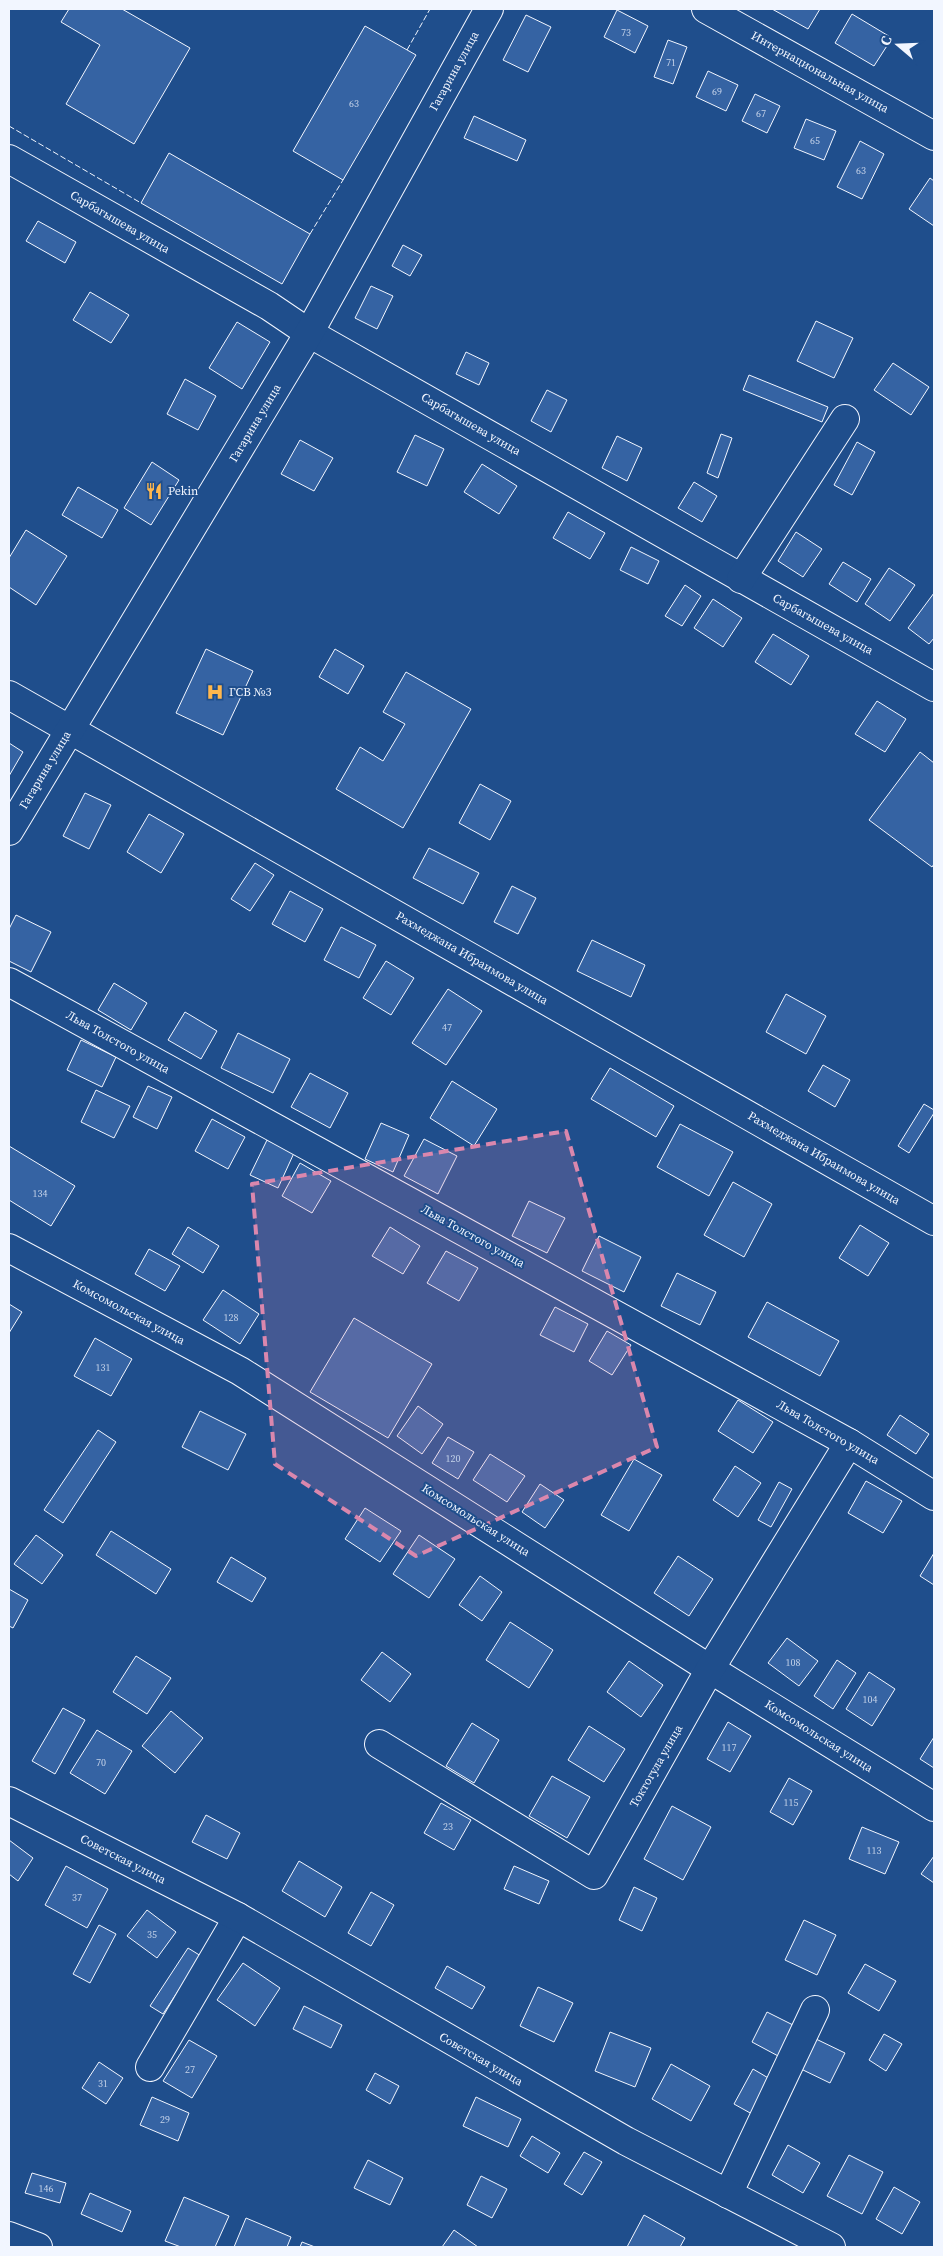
<svg xmlns="http://www.w3.org/2000/svg" width="943" height="2256" font-family="'Source Serif 4',serif">
<style>
.building{fill:#3563a3;stroke:#f2f6ff}
.lines{fill:none;stroke-linecap:round;stroke-linejoin:round}
.minor-casing{stroke:#f2f6ff;stroke-width:30}
.major-casing{stroke:#f2f6ff;stroke-width:30}
.minor{stroke:#1f4e8c;stroke-width:28}
.major{stroke:#1f4e8c;stroke-width:28}
.fence{stroke:#f2f6ff;stroke-width:1;stroke-dasharray:6 2.5;stroke-linecap:butt}
.marked{fill:#da87ad;fill-opacity:0.2;stroke:#da87ad;stroke-width:4;stroke-dasharray:10 6;stroke-linejoin:round}
.labels{text-anchor:middle;dominant-baseline:central;stroke-width:4;stroke-linejoin:round;paint-order:stroke}
.number-label{font-size:10px;fill:#c3d1e8}
.street-label{font-size:12px;fill:#f2f6ff;stroke:#1f4e8c}
.poi-label{font-size:12px;fill:#f2f6ff;stroke:#1f4e8c;text-anchor:start}
</style>
<rect width="100%" height="100%" fill="#1f4e8c"/>
<g class="building">
<path d="M69,9H122L190,48L134,144L66,104L100,45L61,22Z"/>
<path d="M772,9H820L808,29Z"/>
<path d="M617,10L648,26L635,53L604,37Z"/>
<path d="M852,14L892,38L874,66L835,43Z"/>
<path d="M526,15L551,27L528,72L503,60Z"/>
<path d="M365,26L416,55L343,180L293,151Z"/>
<path d="M668,40L687,47L673,84L654,77Z"/>
<path d="M708,71L738,85L726,111L696,97Z"/>
<path d="M755,94L780,106L767,133L742,121Z"/>
<path d="M474,116L526,140L517,161L464,138Z"/>
<path d="M806,119L836,131L824,160L794,148Z"/>
<path d="M860,141L884,154L862,199L837,187Z"/>
<path d="M169,153L310,234L282,284L141,203Z"/>
<path d="M930,178L934,181V226L909,209Z"/>
<path d="M38,221L76,242L65,263L26,241Z"/>
<path d="M403,245L422,255L410,276L392,266Z"/>
<path d="M371,286L393,296L377,329L355,318Z"/>
<path d="M90,292L129,315L111,343L73,320Z"/>
<path d="M816,321L853,338L834,378L797,361Z"/>
<path d="M237,322L270,342L242,389L209,368Z"/>
<path d="M466,352L489,363L479,385L456,374Z"/>
<path d="M893,363L929,387L911,415L874,390Z"/>
<path d="M749,375L828,407L822,422L743,390Z"/>
<path d="M185,379L216,396L198,430L167,414Z"/>
<path d="M547,390L567,400L551,432L531,421Z"/>
<path d="M721,434L732,438L718,478L707,473Z"/>
<path d="M415,435L444,449L427,486L397,472Z"/>
<path d="M617,436L642,448L627,481L602,468Z"/>
<path d="M300,440L333,458L314,491L281,474Z"/>
<path d="M857,442L875,452L852,495L834,485Z"/>
<path d="M152,462L179,480L151,525L124,508Z"/>
<path d="M482,464L517,486L499,514L464,492Z"/>
<path d="M694,482L717,496L702,522L678,508Z"/>
<path d="M78,487L118,510L102,538L62,515Z"/>
<path d="M568,512L605,533L590,559L553,538Z"/>
<path d="M26,530L67,556L36,605L9,587V558Z"/>
<path d="M796,532L822,549L803,577L778,561Z"/>
<path d="M631,547L659,561L648,584L620,570Z"/>
<path d="M843,562L871,579L857,602L829,584Z"/>
<path d="M889,568L915,585L890,621L865,604Z"/>
<path d="M685,585L701,596L682,626L665,616Z"/>
<path d="M934,593V638L929,644L908,628Z"/>
<path d="M713,599L742,618L723,647L694,628Z"/>
<path d="M773,634L809,656L791,685L755,662Z"/>
<path d="M206,649L253,671L223,735L176,713Z"/>
<path d="M335,649L364,666L348,694L319,677Z"/>
<path d="M406,672L471,709L403,828L336,789L360,747L383,761L405,724L383,712Z"/>
<path d="M877,701L906,719L885,752L855,734Z"/>
<path d="M9,743L23,752L9,776Z"/>
<path d="M920,752L934,763V864L932,867L869,820Z"/>
<path d="M480,784L511,801L490,840L459,823Z"/>
<path d="M85,793L111,805L89,849L63,836Z"/>
<path d="M149,814L184,834L161,873L127,852Z"/>
<path d="M429,848L479,873L463,904L413,878Z"/>
<path d="M255,863L274,875L250,911L231,899Z"/>
<path d="M512,886L536,898L518,934L494,922Z"/>
<path d="M290,891L323,909L305,942L272,924Z"/>
<path d="M16,915L51,932L31,972L9,961V929Z"/>
<path d="M341,927L376,945L359,978L324,960Z"/>
<path d="M592,940L645,965L631,997L577,971Z"/>
<path d="M386,961L414,978L391,1015L363,998Z"/>
<path d="M114,983L147,1003L131,1030L98,1010Z"/>
<path d="M448,989L482,1011L446,1065L412,1043Z"/>
<path d="M786,994L826,1016L806,1054L766,1032Z"/>
<path d="M185,1012L217,1031L201,1059L168,1040Z"/>
<path d="M238,1033L290,1059L273,1093L221,1068Z"/>
<path d="M81,1040L116,1057L102,1087L67,1070Z"/>
<path d="M823,1065L850,1080L835,1107L808,1091Z"/>
<path d="M610,1068L674,1106L656,1137L591,1099Z"/>
<path d="M310,1073L348,1093L330,1128L291,1107Z"/>
<path d="M452,1081L497,1109L474,1146L430,1118Z"/>
<path d="M148,1086L172,1097L157,1129L133,1117Z"/>
<path d="M96,1090L130,1106L114,1138L81,1122Z"/>
<path d="M924,1104L934,1110V1113L909,1153L898,1146Z"/>
<path d="M212,1119L245,1137L228,1169L195,1151Z"/>
<path d="M381,1123L409,1135L393,1172L365,1159Z"/>
<path d="M680,1124L733,1152L709,1196L657,1167Z"/>
<path d="M424,1139L457,1156L438,1194L404,1176Z"/>
<path d="M267,1140L294,1153L278,1188L250,1175Z"/>
<path d="M9,1146L75,1186L51,1226L9,1200Z"/>
<path d="M300,1163L331,1181L312,1213L282,1196Z"/>
<path d="M733,1182L772,1204L744,1257L704,1235Z"/>
<path d="M529,1201L565,1218L547,1253L512,1236Z"/>
<path d="M860,1225L889,1243L868,1276L839,1258Z"/>
<path d="M188,1227L219,1246L203,1273L172,1254Z"/>
<path d="M390,1227L420,1246L403,1274L372,1256Z"/>
<path d="M599,1236L641,1257L624,1292L582,1271Z"/>
<path d="M149,1249L180,1266L165,1291L135,1274Z"/>
<path d="M446,1251L478,1268L459,1301L427,1283Z"/>
<path d="M677,1273L716,1292L700,1325L661,1306Z"/>
<path d="M223,1290L259,1314L240,1344L203,1320Z"/>
<path d="M767,1302L839,1341L820,1376L748,1337Z"/>
<path d="M9,1304L22,1312L9,1333Z"/>
<path d="M555,1307L588,1324L574,1352L540,1335Z"/>
<path d="M354,1318L432,1364L388,1438L310,1392Z"/>
<path d="M607,1331L631,1345L612,1375L589,1361Z"/>
<path d="M95,1338L132,1359L111,1396L74,1376Z"/>
<path d="M738,1400L773,1422L753,1453L718,1431Z"/>
<path d="M418,1406L443,1424L422,1454L397,1436Z"/>
<path d="M200,1411L246,1434L228,1470L182,1447Z"/>
<path d="M900,1415L929,1434L916,1454L887,1435Z"/>
<path d="M98,1430L116,1442L63,1523L44,1510Z"/>
<path d="M448,1437L474,1452L458,1479L432,1463Z"/>
<path d="M490,1454L525,1476L507,1502L473,1480Z"/>
<path d="M634,1459L662,1475L629,1531L601,1515Z"/>
<path d="M735,1466L761,1483L738,1517L713,1500Z"/>
<path d="M866,1481L902,1501L883,1533L848,1513Z"/>
<path d="M779,1482L792,1489L771,1527L758,1520Z"/>
<path d="M540,1484L564,1500L545,1528L522,1512Z"/>
<path d="M365,1508L401,1531L380,1562L345,1539Z"/>
<path d="M111,1531L171,1569L156,1594L96,1555Z"/>
<path d="M36,1535L63,1555L42,1584L14,1564Z"/>
<path d="M419,1535L455,1559L429,1598L393,1574Z"/>
<path d="M934,1553V1585L920,1576Z"/>
<path d="M678,1556L713,1579L689,1616L654,1593Z"/>
<path d="M231,1557L266,1578L252,1602L217,1582Z"/>
<path d="M480,1576L502,1592L482,1621L459,1605Z"/>
<path d="M9,1589L28,1600L13,1628L9,1626Z"/>
<path d="M510,1622L553,1650L529,1688L486,1660Z"/>
<path d="M787,1638L818,1661L799,1686L768,1663Z"/>
<path d="M382,1652L411,1674L390,1702L361,1680Z"/>
<path d="M136,1656L171,1678L147,1714L113,1692Z"/>
<path d="M837,1660L856,1673L833,1709L814,1696Z"/>
<path d="M629,1661L663,1685L641,1717L607,1692Z"/>
<path d="M869,1672L895,1689L872,1726L846,1709Z"/>
<path d="M63,1708L85,1720L55,1774L32,1761Z"/>
<path d="M171,1711L203,1738L175,1773L142,1746Z"/>
<path d="M728,1722L751,1736L730,1772L707,1759Z"/>
<path d="M472,1723L499,1740L474,1783L446,1766Z"/>
<path d="M589,1726L625,1749L604,1782L568,1760Z"/>
<path d="M97,1730L132,1751L105,1794L70,1773Z"/>
<path d="M934,1737V1768L920,1759Z"/>
<path d="M552,1776L590,1797L567,1838L529,1816Z"/>
<path d="M789,1778L812,1791L793,1825L770,1812Z"/>
<path d="M441,1803L471,1820L454,1850L424,1833Z"/>
<path d="M672,1806L711,1827L683,1880L644,1859Z"/>
<path d="M206,1815L240,1833L227,1859L192,1842Z"/>
<path d="M862,1827L899,1842L885,1874L849,1859Z"/>
<path d="M9,1840L33,1858L18,1881L9,1874Z"/>
<path d="M934,1856V1883L921,1874Z"/>
<path d="M299,1861L342,1887L325,1917L282,1891Z"/>
<path d="M66,1866L108,1889L87,1928L45,1905Z"/>
<path d="M514,1866L549,1881L539,1904L504,1889Z"/>
<path d="M634,1887L657,1898L642,1931L619,1920Z"/>
<path d="M371,1892L394,1905L371,1946L348,1933Z"/>
<path d="M147,1910L176,1932L157,1958L127,1936Z"/>
<path d="M804,1920L836,1935L817,1975L785,1960Z"/>
<path d="M99,1925L116,1934L90,1983L73,1974Z"/>
<path d="M188,1948L201,1956L163,2014L150,2006Z"/>
<path d="M243,1963L280,1988L255,2026L217,2000Z"/>
<path d="M865,1964L896,1981L879,2011L848,1993Z"/>
<path d="M447,1966L485,1987L472,2009L435,1988Z"/>
<path d="M538,1987L573,2003L554,2042L520,2026Z"/>
<path d="M304,2006L342,2025L331,2048L293,2029Z"/>
<path d="M767,2012L795,2026L780,2057L752,2042Z"/>
<path d="M610,2032L651,2048L635,2087L595,2071Z"/>
<path d="M884,2034L902,2044L886,2071L869,2060Z"/>
<path d="M816,2039L845,2053L830,2083L801,2069Z"/>
<path d="M189,2040L217,2056L192,2098L163,2081Z"/>
<path d="M99,2062L123,2078L106,2104L82,2088Z"/>
<path d="M671,2064L710,2086L691,2121L652,2099Z"/>
<path d="M753,2069L770,2079L752,2114L734,2104Z"/>
<path d="M375,2073L399,2086L390,2104L366,2090Z"/>
<path d="M152,2097L189,2113L178,2141L140,2125Z"/>
<path d="M476,2097L521,2119L508,2147L463,2126Z"/>
<path d="M532,2136L560,2153L548,2173L520,2156Z"/>
<path d="M788,2145L820,2163L803,2193L772,2175Z"/>
<path d="M584,2152L602,2162L582,2195L564,2184Z"/>
<path d="M849,2155L883,2172L862,2214L827,2196Z"/>
<path d="M368,2160L403,2178L390,2205L354,2188Z"/>
<path d="M32,2173L66,2183L60,2203L25,2193Z"/>
<path d="M481,2176L507,2189L492,2218L467,2205Z"/>
<path d="M894,2187L920,2202L902,2234L876,2219Z"/>
<path d="M90,2193L131,2211L122,2232L81,2214Z"/>
<path d="M184,2197L229,2216L215,2247H181L165,2241Z"/>
<path d="M644,2215L685,2238L680,2247H627Z"/>
<path d="M246,2218L291,2237L287,2247H234Z"/>
<path d="M454,2230L478,2247H442Z"/>
<path d="M302,2242L315,2247H300Z"/>
</g>
<g class="lines">
<g class="minor-casing">
<g id="minor">
<path d="M706,9L934,136"/>
<path d="M9,159L269,306L309,333L934,687"/>
<path d="M741,579L845,419"/>
<path d="M9,695L934,1221"/>
<path d="M9,982L849,1443L934,1496"/>
<path d="M9,1248L240,1371L710,1669L934,1807"/>
<path d="M379,1744L594,1875L710,1669L849,1443"/>
<path d="M150,2067L238,1917"/>
<path d="M728,2194L815,2010"/>
</g>
</g>
<g class="major-casing">
<g id="major">
<path d="M9,831L309,333L489,9"/>
<path d="M9,1801L238,1917L626,2141L831,2247"/>
<path d="M9,2236L38,2247"/>
</g>
</g>
<use href="#minor" class="minor"/>
<use href="#major" class="major"/>
<g class="fence">
<path d="M407,50L430,9"/>
<path d="M9,126L141,203"/>
<path d="M310,234L343,180"/>
</g>
</g>
<path class="marked" d="M566,1131L657,1447L416,1556L275,1464L252,1184Z"/>
<defs>
<g id="restaurant-bare" transform="scale(1.35)"><path d="M-5-6h1v4h1v-4h1v4h1v-4h1v5L-1.5 .5V6h-2V.5L-5-1ZM5-6V6H3V1.5H1.5Q1.5-4 5-6Z" fill="#ffb74d" stroke="#1f4e8c" stroke-width="2.5" paint-order="stroke"/></g>
<g id="hospital-bare" transform="scale(1.35)"><path d="M-5-5h3v3.5h4V-5h3V5h-3V1.5h-4V5h-3Z" fill="#ffb74d" stroke="#1f4e8c" stroke-width="2.5" paint-order="stroke"/></g>
</defs>
<g fill-rule="evenodd">
<use href="#restaurant-bare" x="154" y="491"/>
<use href="#hospital-bare" x="215" y="692"/>
</g>
<g class="labels">
<g class="number-label">
<text x="626" y="32">73</text>
<text x="671" y="62">71</text>
<text x="717" y="91">69</text>
<text x="354" y="103">63</text>
<text x="761" y="113">67</text>
<text x="815" y="140">65</text>
<text x="861" y="170">63</text>
<text x="447" y="1027">47</text>
<text x="40" y="1193">134</text>
<text x="231" y="1317">128</text>
<text x="103" y="1367">131</text>
<text x="453" y="1458">120</text>
<text x="793" y="1662">108</text>
<text x="870" y="1699">104</text>
<text x="729" y="1747">117</text>
<text x="101" y="1762">70</text>
<text x="791" y="1802">115</text>
<text x="448" y="1826">23</text>
<text x="874" y="1850">113</text>
<text x="77" y="1897">37</text>
<text x="152" y="1934">35</text>
<text x="190" y="2069">27</text>
<text x="103" y="2083">31</text>
<text x="165" y="2119">29</text>
<text x="46" y="2188">146</text>
</g>
<g class="street-label">
<text transform="translate(454 71) rotate(-61)">Гагарина улица</text>
<text transform="translate(820 72) rotate(29)">Интернациональная улица</text>
<text transform="translate(120 222) rotate(30)">Сарбагышева улица</text>
<text transform="translate(255 423) rotate(-59)">Гагарина улица</text>
<text transform="translate(471 424) rotate(30)">Сарбагышева улица</text>
<text transform="translate(823 624) rotate(29)">Сарбагышева улица</text>
<text transform="translate(45 770) rotate(-59)">Гагарина улица</text>
<text transform="translate(472 958) rotate(30)">Рахмеджана Ибраимова улица</text>
<text transform="translate(118 1042) rotate(29)">Льва Толстого улица</text>
<text transform="translate(824 1158) rotate(30)">Рахмеджана Ибраимова улица</text>
<text transform="translate(473 1236) rotate(29)">Льва Толстого улица</text>
<text transform="translate(129 1312) rotate(28)">Комсомольская улица</text>
<text transform="translate(828 1432) rotate(30)">Льва Толстого улица</text>
<text transform="translate(476 1520) rotate(32)">Комсомольская улица</text>
<text transform="translate(819 1736) rotate(32)">Комсомольская улица</text>
<text transform="translate(656 1766) rotate(-60)">Токтогула улица</text>
<text transform="translate(123 1859) rotate(27)">Советская улица</text>
<text transform="translate(481 2059) rotate(30)">Советская улица</text>
</g>
<g class="poi-label">
<text x="168" y="491">Pekin</text>
<text x="229" y="692">ГСВ №3</text>
</g>
</g>
<rect width="943" height="2256" fill="none" stroke="#f2f6ff" stroke-width="20"/>
<g transform="translate(898 45) rotate(289)" stroke="#1f4e8c" stroke-width="4" paint-order="stroke">
<path d="M0-4L9 19L0 12L-9 19Z" fill="#f2f6ff"/>
<text y="-8" font-size="14" font-weight="bold" text-anchor="middle" fill="#f2f6ff">С</text>
</g>
</svg>
